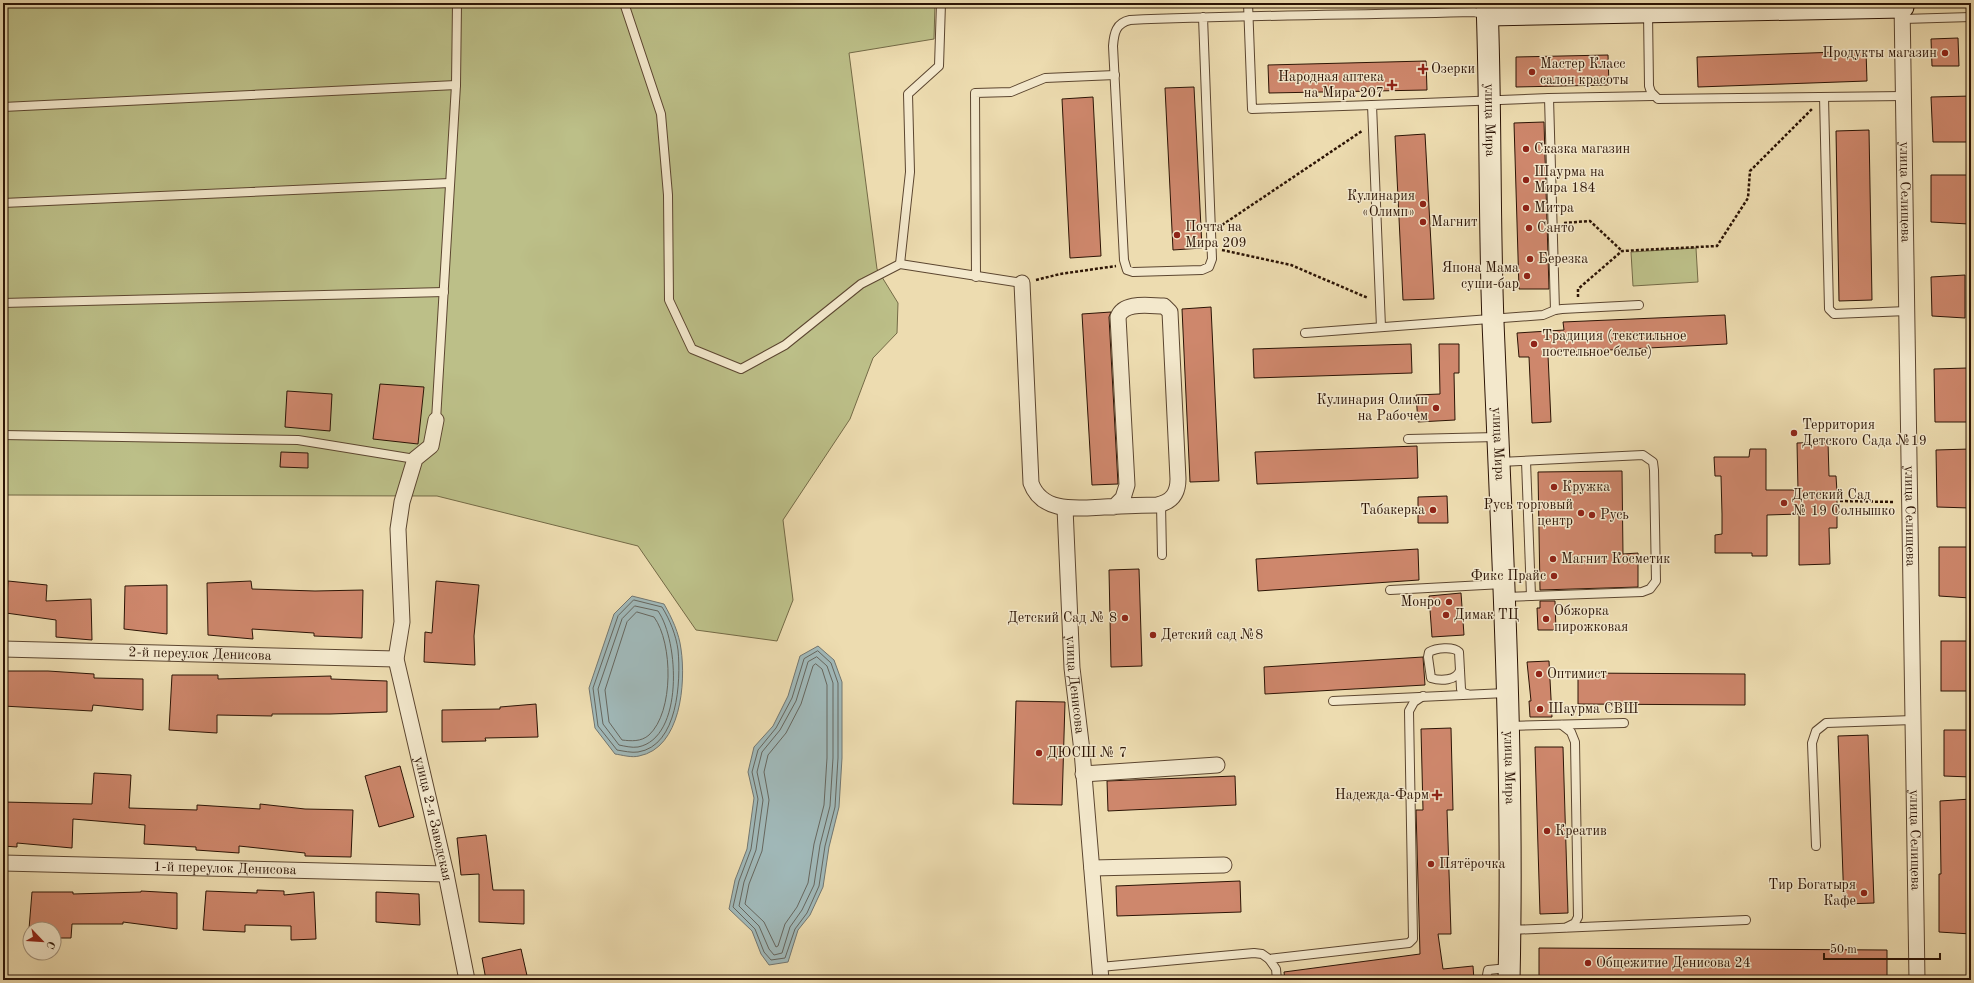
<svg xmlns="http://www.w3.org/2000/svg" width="1974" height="983" font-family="'Old Standard TT',serif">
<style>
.green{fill:#bcbf88;stroke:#746a46}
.water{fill:#a0b8b8;stroke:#727670}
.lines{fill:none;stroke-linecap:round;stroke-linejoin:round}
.shore{stroke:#66665e;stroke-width:1}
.building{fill:#ce876c;stroke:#2c1405}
.lane-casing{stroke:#5c4630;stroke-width:10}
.street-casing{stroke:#5c4630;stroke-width:17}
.secondary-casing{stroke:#2c1405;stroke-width:23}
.path{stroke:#2c1405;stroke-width:2.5;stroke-dasharray:3 2;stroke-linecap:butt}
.lane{stroke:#f3e8cc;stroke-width:8}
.street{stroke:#f3e8cc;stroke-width:15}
.secondary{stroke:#f3e8cc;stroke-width:21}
.poi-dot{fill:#8f2418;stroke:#f3e8cc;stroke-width:1.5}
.labels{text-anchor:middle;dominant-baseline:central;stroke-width:3;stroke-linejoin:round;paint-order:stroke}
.poi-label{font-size:14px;fill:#2c1405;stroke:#f3e8cc;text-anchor:start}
.street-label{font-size:14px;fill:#2c1405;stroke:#f3e8cc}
</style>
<rect width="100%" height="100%" fill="#eddcb0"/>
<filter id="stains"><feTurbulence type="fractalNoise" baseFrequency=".005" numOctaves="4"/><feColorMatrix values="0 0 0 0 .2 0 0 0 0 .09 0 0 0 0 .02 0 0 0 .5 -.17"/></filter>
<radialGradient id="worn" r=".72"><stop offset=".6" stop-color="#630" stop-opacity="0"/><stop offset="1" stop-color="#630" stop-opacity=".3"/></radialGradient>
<g class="green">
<path d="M3,3H935L934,39L849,53L877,269L898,303L897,333L873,358L850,419L783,520L793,600L777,641L696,630L638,546L437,496L3,495Z"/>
<path d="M1696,248L1698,282L1633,286L1631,252Z"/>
</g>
<g class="water">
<path d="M632,596L664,604C672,618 679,633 681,649C686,683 681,748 639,756C632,758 622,755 615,754L595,728L589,688L614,614Z"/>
<path d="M818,646L834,660L842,682V758L839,807L829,847L823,887L810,915L798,930L788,962L769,965L761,954L752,931L729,909L735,880L747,849L754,798L748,772L754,747L773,726L788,696L800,656Z"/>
</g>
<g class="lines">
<g class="shore">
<path d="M634,600L662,607C670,620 676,635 678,650C681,681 678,746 638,752C632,753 623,751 617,750L598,726L593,688L618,616Z"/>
<path d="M635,606L658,611C679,641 684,738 638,747C632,748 624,746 619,745L603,724L598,689L622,619Z"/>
<path d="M637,612L654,617C673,643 674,712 649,735C641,742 631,741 622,740L609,722L605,690L627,622Z"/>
<path d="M818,651L831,663L838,683V758L835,807L825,846L819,886L807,913L795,929L785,958L771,960L764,952L755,929L733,907L739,881L751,849L758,799L752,772L758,750L776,728L792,698L804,659Z"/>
<path d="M817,657L827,666L833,683V758L830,806L820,845L814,885L802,910L790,927L782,953L774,955L769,949L759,926L739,906L744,882L756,850L763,800L757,772L762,752L780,730L796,701L808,662Z"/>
<path d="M816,664L822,669L827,685V758L824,805L814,844L808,883L797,907L785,924L778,946L776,947L764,922L745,904L749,884L762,851L769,800L764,772L768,755L786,733L801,704L813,666Z"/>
</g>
</g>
<g class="building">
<path d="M1958,38L1959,66H1932L1931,39Z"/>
<path d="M1866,51L1867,81L1698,87L1697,57Z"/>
<path d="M1608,55L1609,85L1516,87V57Z"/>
<path d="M1426,61L1427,90L1269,93L1268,65Z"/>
<path d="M1194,87L1202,248L1173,250L1165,88Z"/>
<path d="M1971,96V142H1933L1931,97Z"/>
<path d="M1093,97L1101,256L1070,258L1062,99Z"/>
<path d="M1544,122L1549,289H1519L1514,123Z"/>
<path d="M1869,130L1872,300L1839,301L1836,131Z"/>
<path d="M1425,134L1434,299L1403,300L1395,136Z"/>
<path d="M1931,175H1970L1969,224L1931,222Z"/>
<path d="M1965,275V318L1932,316L1931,277Z"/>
<path d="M1211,307L1219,481L1190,482L1182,309Z"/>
<path d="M1111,312L1109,317L1118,484L1092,485L1082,314Z"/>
<path d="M1725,315L1727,344L1550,353V355H1548L1551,422L1532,423L1529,357H1519L1517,333L1564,330L1563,322Z"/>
<path d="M1411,344L1412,373L1254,378L1253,349Z"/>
<path d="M1439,344H1459V373H1454L1455,420L1418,422L1416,395L1440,394Z"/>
<path d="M1967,368L1968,422H1935L1934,369Z"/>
<path d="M380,384L424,387L418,444L373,439Z"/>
<path d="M287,391L332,394L330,431L285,427Z"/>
<path d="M1828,442L1829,476H1836L1837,492V528H1829L1830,564L1799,565V514L1767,515V556H1752V553H1715V535L1722,534V514L1721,476H1715L1714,457H1749L1750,449H1766V490H1798L1797,443Z"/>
<path d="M1417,446L1418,478L1257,484L1255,452Z"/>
<path d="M1970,449V508L1937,507L1936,450Z"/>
<path d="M281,452L308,453V468L280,467Z"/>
<path d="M1622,471L1623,554L1638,553V587L1540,590L1538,472Z"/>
<path d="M1447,496L1448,523H1418V497Z"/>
<path d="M1939,547H1971L1970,598L1939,596Z"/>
<path d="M1418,549L1419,580L1258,591L1256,559Z"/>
<path d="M1139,569L1142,666L1111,667L1109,570Z"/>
<path d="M8,581L47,585L46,601L91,599L92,640L56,637V620L6,613Z"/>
<path d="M251,581L252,589L315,591L363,590L362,638L314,636V633L252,629L253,639L208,635L207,583Z"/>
<path d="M436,581L479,585L474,636L475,665L424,662L425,632L432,633Z"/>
<path d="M167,585V634L124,629L125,586Z"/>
<path d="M1461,593L1464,635L1432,637L1429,596Z"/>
<path d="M1540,601H1555L1556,630H1538L1537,608H1540Z"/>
<rect x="1941" y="641" width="30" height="50"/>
<path d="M1423,657L1425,685L1265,694L1264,667Z"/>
<path d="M1549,661L1552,717H1530L1529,701H1531L1527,662Z"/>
<path d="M3,671H48L94,674V678L143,679V710L93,705L92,711L3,706Z"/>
<path d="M1578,673L1745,674V705L1578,704Z"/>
<path d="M172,675H218V679L331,676V679L387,681V712L330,714H272V716L217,715V733L169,730Z"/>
<path d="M1016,701L1065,702L1062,805L1013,804Z"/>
<path d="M536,704L538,737L485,738L486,741L442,742V710L500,709V707Z"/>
<path d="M1451,728L1453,810H1447L1451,934H1438L1443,969L1473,966L1474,980H1285L1284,972L1420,954L1416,810H1423L1421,729Z"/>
<path d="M1944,730H1971V777L1944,776Z"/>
<path d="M1868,735L1874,903L1844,904L1838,736Z"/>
<path d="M1535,747H1563L1568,913L1540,914Z"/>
<path d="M400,766L414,817L379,827L365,776Z"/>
<path d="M94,773L131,775L129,808L197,810V805L260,809V804L305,809L353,810L351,857L305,856V853L239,846V853L196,850V847L144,844L145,825L73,819L72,848L17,843V847L3,846V802L92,804Z"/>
<path d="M1235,776L1236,805L1108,811L1107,781Z"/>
<path d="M1971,799V934L1939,932V874H1941L1940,801Z"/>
<path d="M486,835L493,890H524V924L479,922V874L461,875L457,838Z"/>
<path d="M1240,881L1241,912L1117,916L1116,886Z"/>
<path d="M257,890L284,891V895L314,892L316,939L291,940V926L245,925V932L203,930L206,891L257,893Z"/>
<path d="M141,891L177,893V929L123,922V924H72L71,938H54V929H29L32,892H73V894L141,892Z"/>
<path d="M376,892L419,894L420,925L376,922Z"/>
<path d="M1539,948L1887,950V980H1655V977H1539Z"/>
<path d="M521,949L528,980H486L482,958Z"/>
</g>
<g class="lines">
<g class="lane-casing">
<g id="lane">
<path d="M624,3L661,114L668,195L669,300L692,349L741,369L785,345L861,284L900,264L1022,283"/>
<path d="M1248,3L1252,109L1372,105"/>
<path d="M1648,13L1649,86L1651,92L1658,99L1904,96"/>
<path d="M1203,17L1212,259L1209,267L1202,270L1133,272L1127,270L1124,260L1113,46C1114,33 1116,23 1130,20C1245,15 1359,15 1474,12L1487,15"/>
<path d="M1903,19L1971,17"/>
<path d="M1824,97L1829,309L1834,314L1907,311"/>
<path d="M1549,98L1555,310"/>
<path d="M3,107L456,85"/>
<path d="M3,203L450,183"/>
<path d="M900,264L910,172L908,94L939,66L941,3"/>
<path d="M976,277L975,93L1011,92L1045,78L1115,75"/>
<path d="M3,303L444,292"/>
<path d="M1381,327L1372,105L1549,98L1653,96"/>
<path d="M1305,333L1543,315L1555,310L1562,309L1639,305"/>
<path d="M436,420L456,85L457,3"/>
<path d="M3,435L298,440L415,459"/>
<path d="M1408,439L1497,437"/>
<path d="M1526,461L1531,596"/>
<path d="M1500,462L1643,455L1653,462L1654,470L1656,581L1650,589L1642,592L1505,597"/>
<path d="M1161,504L1162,555"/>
<path d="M1390,590L1503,584"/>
<path d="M1460,670C1457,681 1440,681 1431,678L1428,657L1429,652C1436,648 1453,646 1459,652L1461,689L1463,693L1467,694"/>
<path d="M1333,701L1506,693"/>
<path d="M1562,725L1571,732L1575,742L1578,917L1575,923L1567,927"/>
<path d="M1509,726L1624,723"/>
<path d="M1816,846L1812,743L1816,731L1826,723L1913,720"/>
<path d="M1511,930L1746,920"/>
<path d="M1100,967L1254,953L1262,954L1269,959"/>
<path d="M1277,980L1276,969L1269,959L1409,943L1413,939L1409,711L1414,702L1423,696"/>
<path d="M1486,980L1488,970L1508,968"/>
</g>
</g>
<g class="street-casing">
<g id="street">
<path id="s1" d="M1902,3L1917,980"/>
<path d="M1022,283L1031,483C1042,514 1079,508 1104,507C1122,506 1140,505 1157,505C1172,502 1178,493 1178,479L1170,312L1164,306C1150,306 1124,301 1118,317L1127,485L1123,498L1114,507"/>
<path id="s2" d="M436,420L431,446L415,459L402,502L398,529L402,622L396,659L446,874L467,980"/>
<path id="s3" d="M1065,508L1072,668L1082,751L1101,980"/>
<path id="s4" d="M3,649L396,659"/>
<path d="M1083,774L1217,765"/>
<path id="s5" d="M3,863L446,874"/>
<path d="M1092,868L1224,865"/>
</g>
</g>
<g class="secondary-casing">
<g id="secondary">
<path id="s6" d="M1487,3C1491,109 1489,216 1493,322C1502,541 1514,761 1509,980"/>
<path d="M1488,15L1903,7"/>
</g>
</g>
<g class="path">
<path d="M1564,223L1590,221L1622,251"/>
<path d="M1222,225L1362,131"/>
<path d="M1222,250L1291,265L1368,298"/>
<path d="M1036,280L1060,274L1116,266"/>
<path d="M1578,297V289L1622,251L1717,246L1748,198L1750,171L1812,109"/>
<path d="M1840,501L1895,502"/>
</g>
<use href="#lane" class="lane"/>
<use href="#street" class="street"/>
<use href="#secondary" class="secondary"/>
</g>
<g class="poi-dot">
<circle cx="1945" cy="53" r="4"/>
<path d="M1421 63h4v4h4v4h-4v4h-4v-4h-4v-4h4z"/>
<circle cx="1532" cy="72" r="4"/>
<path d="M1390 79h4v4h4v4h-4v4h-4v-4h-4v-4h4z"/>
<circle cx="1526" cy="149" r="4"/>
<circle cx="1526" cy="180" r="4"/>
<circle cx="1423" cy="204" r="4"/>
<circle cx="1526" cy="208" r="4"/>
<circle cx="1423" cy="222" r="4"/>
<circle cx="1529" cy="228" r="4"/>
<circle cx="1177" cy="235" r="4"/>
<circle cx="1530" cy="259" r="4"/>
<circle cx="1527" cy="276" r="4"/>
<circle cx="1534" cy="344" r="4"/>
<circle cx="1436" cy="408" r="4"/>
<circle cx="1794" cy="433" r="4"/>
<circle cx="1554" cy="487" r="4"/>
<circle cx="1784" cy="503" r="4"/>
<circle cx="1433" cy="510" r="4"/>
<circle cx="1581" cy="513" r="4"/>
<circle cx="1592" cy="515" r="4"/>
<circle cx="1553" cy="559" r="4"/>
<circle cx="1554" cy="576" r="4"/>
<circle cx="1449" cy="602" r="4"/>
<circle cx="1446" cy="615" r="4"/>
<circle cx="1125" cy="618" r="4"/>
<circle cx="1546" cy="619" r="4"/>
<circle cx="1153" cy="635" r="4"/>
<circle cx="1539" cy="674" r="4"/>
<circle cx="1540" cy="709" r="4"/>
<circle cx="1039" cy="753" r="4"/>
<path d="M1435 789h4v4h4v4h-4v4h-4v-4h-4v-4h4z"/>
<circle cx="1547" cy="831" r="4"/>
<circle cx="1431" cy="864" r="4"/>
<circle cx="1864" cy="893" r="4"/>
<circle cx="1588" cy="963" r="4"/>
</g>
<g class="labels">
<g class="poi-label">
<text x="1937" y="53" text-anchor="end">Продукты магазин</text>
<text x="1540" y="64">Мастер Класс<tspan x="1540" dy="16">салон красоты</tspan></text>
<text x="1431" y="69">Озерки</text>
<text x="1384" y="77" text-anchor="end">Народная аптека<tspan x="1384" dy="16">на Мира 207</tspan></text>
<text x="1534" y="149">Сказка магазин</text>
<text x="1534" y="172">Шаурма на<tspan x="1534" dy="16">Мира 184</tspan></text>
<text x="1415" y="196" text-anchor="end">Кулинария<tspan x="1415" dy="16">«Олимп»</tspan></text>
<text x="1534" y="208">Митра</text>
<text x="1431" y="222">Магнит</text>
<text x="1185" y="227">Почта на<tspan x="1185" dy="16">Мира 209</tspan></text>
<text x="1537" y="228">Санто</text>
<text x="1538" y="259">Березка</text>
<text x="1519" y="268" text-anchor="end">Япона Мама<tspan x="1519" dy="16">суши-бар</tspan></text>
<text x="1542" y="336">Традиция (текстильное<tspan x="1542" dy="16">постельное белье)</tspan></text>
<text x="1428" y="400" text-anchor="end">Кулинария Олимп<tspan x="1428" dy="16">на Рабочем</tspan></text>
<text x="1802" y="425">Территория<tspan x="1802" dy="16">Детского Сада №19</tspan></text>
<text x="1562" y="487">Кружка</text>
<text x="1792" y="495">Детский Сад<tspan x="1792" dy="16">№ 19 Солнышко</tspan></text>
<text x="1573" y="505" text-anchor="end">Русь торговый<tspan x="1573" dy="16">центр</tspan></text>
<text x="1425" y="510" text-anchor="end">Табакерка</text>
<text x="1600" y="515">Русь</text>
<text x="1561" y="559">Магнит Косметик</text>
<text x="1546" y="576" text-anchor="end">Фикс Прайс</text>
<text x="1441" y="602" text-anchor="end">Монро</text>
<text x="1554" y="611">Обжорка<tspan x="1554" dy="16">пирожковая</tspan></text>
<text x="1454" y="615">Димак ТЦ</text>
<text x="1117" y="618" text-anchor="end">Детский Сад № 8</text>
<text x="1161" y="635">Детский сад №8</text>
<text x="1547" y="674">Оптимист</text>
<text x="1548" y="709">Шаурма СВШ</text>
<text x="1047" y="753">ДЮСШ № 7</text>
<text x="1429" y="795" text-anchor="end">Надежда-Фарм</text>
<text x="1555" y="831">Креатив</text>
<text x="1439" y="864">Пятёрочка</text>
<text x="1856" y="885" text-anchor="end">Тир Богатыря<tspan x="1856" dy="16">Кафе</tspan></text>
<text x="1596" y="963">Общежитие Денисова 24</text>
</g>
<g class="street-label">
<text stroke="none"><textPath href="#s6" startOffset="117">улица Мира</textPath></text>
<text stroke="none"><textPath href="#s1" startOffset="189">улица Селищева</textPath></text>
<text stroke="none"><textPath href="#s6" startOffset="441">улица Мира</textPath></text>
<text stroke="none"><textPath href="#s1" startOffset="513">улица Селищева</textPath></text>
<text stroke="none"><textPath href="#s4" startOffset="197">2-й переулок Денисова</textPath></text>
<text stroke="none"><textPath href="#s3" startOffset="177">улица Денисова</textPath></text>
<text stroke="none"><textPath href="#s6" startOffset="765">улица Мира</textPath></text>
<text stroke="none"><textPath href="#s2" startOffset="414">улица 2-я Заводская</textPath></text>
<text stroke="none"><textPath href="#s1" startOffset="837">улица Селищева</textPath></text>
<text stroke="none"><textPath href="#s5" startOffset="222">1-й переулок Денисова</textPath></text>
</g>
</g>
<rect width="1974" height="983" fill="none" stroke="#eddcb0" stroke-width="16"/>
<rect x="4" y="4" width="1966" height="975" fill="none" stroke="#2c1405" stroke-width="2"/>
<rect x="8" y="8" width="1958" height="967" fill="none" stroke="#2c1405"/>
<g transform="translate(42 941) rotate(115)"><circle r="19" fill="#f3e8cc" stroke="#a3937c"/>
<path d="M0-3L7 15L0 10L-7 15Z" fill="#8f2418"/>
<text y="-6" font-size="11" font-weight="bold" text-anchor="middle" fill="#2c1405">С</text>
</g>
<path d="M1824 953v6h116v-6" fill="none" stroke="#2c1405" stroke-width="2"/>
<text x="1830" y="953" font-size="12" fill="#2c1405" stroke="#f3e8cc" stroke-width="3" paint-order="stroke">50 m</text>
<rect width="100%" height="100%" filter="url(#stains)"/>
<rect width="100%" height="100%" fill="url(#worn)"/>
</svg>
